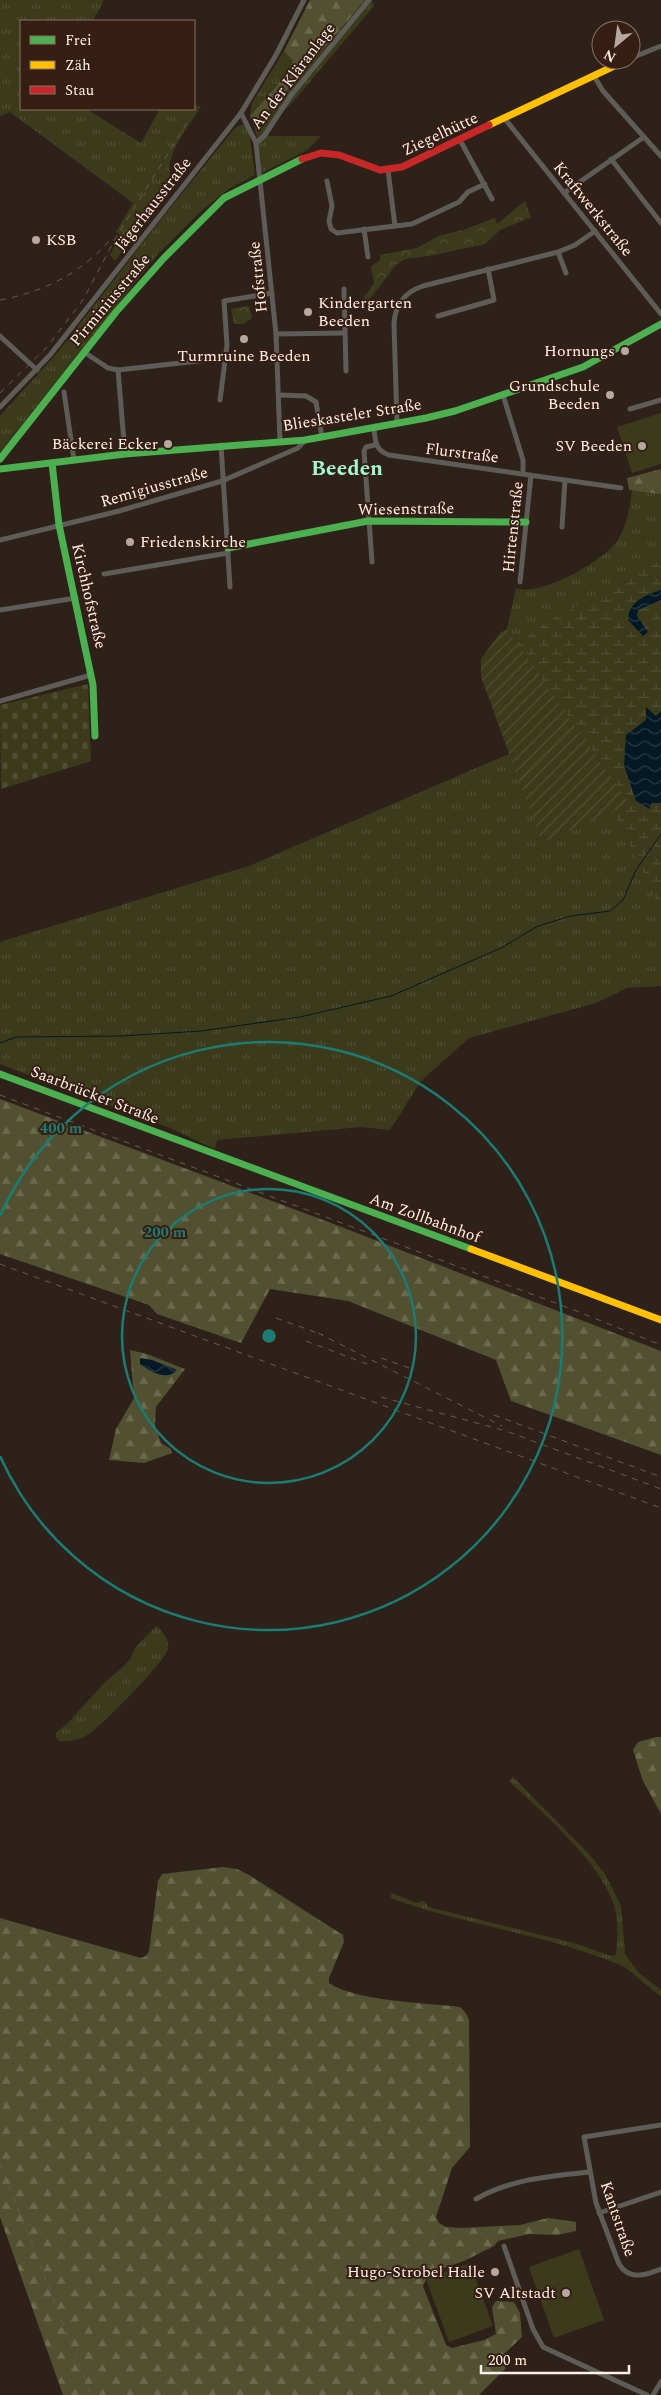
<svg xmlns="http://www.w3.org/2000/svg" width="661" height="2395" font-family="Spectral,serif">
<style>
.grass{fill:url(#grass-tufts)}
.forest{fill:url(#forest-firs)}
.wetland{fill:url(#wetland-marsh)}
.cemetery{fill:url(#cemetery-stones)}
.park{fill:url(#park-crowns)}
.garden{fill:url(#garden-furrows)}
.pitch{fill:#3b3b1c}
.water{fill:url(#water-waves)}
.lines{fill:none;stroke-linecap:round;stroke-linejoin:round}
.stream{stroke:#041825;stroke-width:1}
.street{stroke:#5d5c57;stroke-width:5}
.fast{stroke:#4caf50;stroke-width:7}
.slow{stroke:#ffc107;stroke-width:7}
.jam{stroke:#c62828;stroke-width:7}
.rail{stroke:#615b56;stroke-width:1;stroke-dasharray:6 6;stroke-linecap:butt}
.ring{fill:none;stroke:#1b7c74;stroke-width:2.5}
.poi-dot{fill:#b5a8a1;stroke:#361f12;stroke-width:2}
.labels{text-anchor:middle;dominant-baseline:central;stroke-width:4;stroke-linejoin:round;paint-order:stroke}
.street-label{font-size:16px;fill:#fef1ea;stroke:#361f12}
.poi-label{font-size:16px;fill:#fef1ea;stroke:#361f12;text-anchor:end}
.district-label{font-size:21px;font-weight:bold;fill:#9cf8d7;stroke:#361f12}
.centre{fill:#1b7c74;stroke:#361f12;stroke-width:2.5}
.ring-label{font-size:15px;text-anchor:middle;font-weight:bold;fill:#1b7c74;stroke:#361f12;stroke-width:4;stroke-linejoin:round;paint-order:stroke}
</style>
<defs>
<pattern id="grass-tufts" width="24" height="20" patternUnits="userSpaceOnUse" patternTransform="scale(1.25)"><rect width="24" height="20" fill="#3b3b1c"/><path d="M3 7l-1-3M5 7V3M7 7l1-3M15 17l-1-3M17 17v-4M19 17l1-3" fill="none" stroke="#4f4e32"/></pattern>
<pattern id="forest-firs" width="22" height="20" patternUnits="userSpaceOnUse" patternTransform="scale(1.25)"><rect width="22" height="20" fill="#515030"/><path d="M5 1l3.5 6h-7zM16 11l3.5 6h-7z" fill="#6b6a4e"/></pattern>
<pattern id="wetland-marsh" width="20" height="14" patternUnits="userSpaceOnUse" patternTransform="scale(1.25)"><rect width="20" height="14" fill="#3b3b1c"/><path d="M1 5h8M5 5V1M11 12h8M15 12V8" fill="none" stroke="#4f4e32"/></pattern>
<pattern id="cemetery-stones" width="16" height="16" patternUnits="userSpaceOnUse" patternTransform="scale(1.25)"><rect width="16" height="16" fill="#3b3b1c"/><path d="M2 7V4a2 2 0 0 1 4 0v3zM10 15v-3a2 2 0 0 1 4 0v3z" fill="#4f4e32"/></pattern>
<pattern id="park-crowns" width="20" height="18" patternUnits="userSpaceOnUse" patternTransform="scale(1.25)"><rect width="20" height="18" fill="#3b3b1c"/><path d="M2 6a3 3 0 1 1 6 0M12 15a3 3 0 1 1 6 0" fill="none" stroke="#4f4e32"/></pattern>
<pattern id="garden-furrows" width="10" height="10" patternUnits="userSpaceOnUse" patternTransform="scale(1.25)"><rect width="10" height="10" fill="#3b3b1c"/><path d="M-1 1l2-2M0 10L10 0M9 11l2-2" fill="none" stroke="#4f4e32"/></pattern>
<pattern id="water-waves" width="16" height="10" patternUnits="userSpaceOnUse" patternTransform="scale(1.25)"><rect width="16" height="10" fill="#041825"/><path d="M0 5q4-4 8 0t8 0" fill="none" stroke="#2a3a45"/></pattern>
</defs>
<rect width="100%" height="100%" fill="#2e211a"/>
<g class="grass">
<path d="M0,0H104L93,21H21V109H86L141,143L160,109H194V104L201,107C189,126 161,158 172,181L115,261L110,255L121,235L116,232L133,203L10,112L0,116Z"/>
<path d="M372,0L374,6L291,104L284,110L268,136H321L307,150L262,173L259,146L254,125L292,85L364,1Z"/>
<path d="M284,51L293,60L289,70L250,116L252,103Z"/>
<path d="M243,124L249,131L255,175L230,188L201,211L157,255L0,452V416L58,352L159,222L235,128Z"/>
<path d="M632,489L661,493V986L627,988L596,1003L469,1038L421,1081L390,1130L361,1127L217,1140L215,1149L170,1128L0,1064V942L249,866L511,753L542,843L630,803L507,629L516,588C539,598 608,559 619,538C627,524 631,504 632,489Z"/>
<path d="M156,1626C163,1631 170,1641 168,1649C164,1663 100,1728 86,1736C78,1740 68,1742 59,1741L56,1737V1733L68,1723L105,1682L123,1667L131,1658L135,1648Z"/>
<path d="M513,1777L590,1855L605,1874L621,1906L625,1954L639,1973L661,1990V1996C646,1987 634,1971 618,1964C545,1934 464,1925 390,1898L392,1893L417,1903L424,1901L428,1907L574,1943L611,1956L616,1955C617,1941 619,1923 615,1909C603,1863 543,1814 509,1781Z"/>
</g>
<g class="forest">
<path d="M310,0H365L292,85L254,125L250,116L289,71L293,60L284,51Z"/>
<path d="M661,469V494L629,490L627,478Z"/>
<path d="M0,1099L331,1223L661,1351V1455L511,1401L496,1360L348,1301L270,1289L241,1343L157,1314L149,1305L0,1254Z"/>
<path d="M130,1350L147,1354L185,1369L156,1407L155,1425L161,1443L171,1449L172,1453L144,1463L109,1460L116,1429L134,1398Z"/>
<path d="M656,1737H661V1814L643,1781L633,1750L638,1742Z"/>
<path d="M223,1867L237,1869L249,1875L343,1935L344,1942L329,1978V1983C355,2001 427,2003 460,2007L465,2012L469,2019L470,2147L452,2168L436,2217L439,2223L446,2227L462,2228L520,2225L548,2218L576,2222V2231L557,2235L529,2234L498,2241L494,2246L464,2261L441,2269L426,2280L423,2286L446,2345L452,2348L484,2340L496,2334L492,2307L496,2301L514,2302L520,2313L522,2337L504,2354L502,2364L506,2368L479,2395H63L0,2217V1918L141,1958L146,1956L149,1951L158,1881L162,1874Z"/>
</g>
<path class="wetland" d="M661,560V910L586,753L516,644L547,622Z"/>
<path class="cemetery" d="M88,684L91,761L1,789L0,705Z"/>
<g class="park">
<path d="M525,201L531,217L500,230L485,244L429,256L405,259L396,265L369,300L363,298L374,284L371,267L380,260V255L417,248L439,236L466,229L495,218L497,224Z"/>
<path d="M249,306L252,318L243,324H234L231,309Z"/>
</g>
<path class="garden" d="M507,629L630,804L542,843L481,677V659L500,633Z"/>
<g class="pitch">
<path d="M661,413V464L632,473L617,427Z"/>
<path d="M579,2249L604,2320L554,2338L529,2267Z"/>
<path d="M470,2263L493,2326L449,2342L426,2279Z"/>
</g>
<g class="water">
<path d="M661,590V600L638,610L637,616L648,632L643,636L628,620C628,602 645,595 661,590Z"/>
<path d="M646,707L656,716L661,711V803H651L650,809L636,801L624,765L626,735L646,720Z"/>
<path d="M140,1358L152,1360L177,1370C167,1382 150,1371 140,1364Z"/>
</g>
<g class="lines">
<path class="stream" d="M0,1043L16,1037L121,1036L201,1031L300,1017L391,996L501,948L538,926L571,916L610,911L623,900L636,870L661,834"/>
<g class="street">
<path d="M631,58L661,46"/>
<path d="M594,76L603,91L661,156"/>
<path d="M241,113L256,143L276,334L280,441"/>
<path d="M505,119L661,314"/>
<path d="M460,140L492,199"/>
<path d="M256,143L264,136L292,94L369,0"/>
<path d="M611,159L661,223"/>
<path d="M388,170L395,226"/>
<path d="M327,181L332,206L329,221L331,229L337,233L412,224L459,202L468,192L485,184"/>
<path d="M564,193L644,137"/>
<path d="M364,229L368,257"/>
<path d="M558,252L566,273"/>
<path d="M344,289L346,371"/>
<path d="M438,316L494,300L488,269"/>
<path d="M276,334L344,333"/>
<path d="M0,336L37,370"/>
<path d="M84,352L108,368L118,370L225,358"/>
<path d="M118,370L125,454"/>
<path d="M64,392L74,460"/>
<path d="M279,395L306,396L316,402L322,437"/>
<path d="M503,395L523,460V473"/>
<path d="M220,400L227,345L224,301L272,293"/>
<path d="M0,407L50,355L241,113L276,55L304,0"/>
<path d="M630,409L661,400"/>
<path d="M397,424L394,324C395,305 405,292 423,286L558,252L575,245L595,231"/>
<path d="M374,428C375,441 375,450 389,455L621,488"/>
<path d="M221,445L230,587"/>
<path d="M562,527L565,480"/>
<path d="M0,540L119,511L222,481L298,448L305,440"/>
<path d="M372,562L364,451L366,447L375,445"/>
<path d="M104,574L228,553"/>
<path d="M520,582L531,475"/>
<path d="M0,610L76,598"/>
<path d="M0,701L91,675"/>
<path d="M661,2125L584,2137L596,2203L619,2264C629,2281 646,2275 661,2269"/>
<path d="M476,2199C511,2179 550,2176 589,2172"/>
<path d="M599,2213L661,2192"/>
<path d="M504,2246L533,2329L543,2347L647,2395"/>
<path d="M653,2395L661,2382"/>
</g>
<g class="fast">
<path d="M0,459L116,312L164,258L224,198L302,159"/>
<path d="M52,463L59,525L93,685L95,736"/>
<path d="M0,469L125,454L305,440L426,418L455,411L583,367L661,324"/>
<path d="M228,548L368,521L526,522"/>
<path d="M0,1074L471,1249"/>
</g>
<g class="slow">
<path d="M489,125L627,60"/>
<path d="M471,1249L661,1320"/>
</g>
<path class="jam" d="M302,159L321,153L339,155L380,170L402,167L489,125"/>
<g class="rail">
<path d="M0,300C43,292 80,274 109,241"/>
<path d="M0,393L47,347L83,300L115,239L188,121"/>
<path d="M0,1095L574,1310L661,1345"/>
<path d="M0,1264L661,1508"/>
<path d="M276,1318L323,1335"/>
<path d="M318,1333L502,1426"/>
<path d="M306,1341L367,1364"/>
<path d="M381,1358L412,1369"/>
<path d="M381,1397L506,1431L661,1489"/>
<path d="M494,1415L661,1477"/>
<path d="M0,2163L91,2395"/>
</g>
</g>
<g class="ring">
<circle cx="269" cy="1336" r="147"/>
<path d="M0 1216A294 294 0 1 1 0 1456"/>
</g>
<g class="poi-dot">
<circle cx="36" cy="240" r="5"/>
<circle cx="308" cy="312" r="5"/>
<circle cx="244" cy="339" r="5"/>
<circle cx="625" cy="351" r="5"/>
<circle cx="610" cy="395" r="5"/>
<circle cx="168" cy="444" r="5"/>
<circle cx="642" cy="446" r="5"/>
<circle cx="130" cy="542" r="5"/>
<circle cx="495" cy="2272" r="5"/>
<circle cx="566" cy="2293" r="5"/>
</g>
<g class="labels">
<g class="street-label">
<text transform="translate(293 76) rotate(-53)">An der Kläranlage</text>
<text transform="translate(440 134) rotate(-25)">Ziegelhütte</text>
<text transform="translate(153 204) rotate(-52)">Jägerhausstraße</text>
<text transform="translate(593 209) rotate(51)">Kraftwerkstraße</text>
<text transform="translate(258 277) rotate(-96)">Hofstraße</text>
<text transform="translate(110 300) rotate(-50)">Pirminiusstraße</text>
<text transform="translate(352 415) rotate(-9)">Blieskasteler Straße</text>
<text transform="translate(462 453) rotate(7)">Flurstraße</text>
<text transform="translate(154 487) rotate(-16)">Remigiusstraße</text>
<text transform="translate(406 509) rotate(-1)">Wiesenstraße</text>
<text transform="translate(513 527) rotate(-84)">Hirtenstraße</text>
<text transform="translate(89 596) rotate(77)">Kirchhofstraße</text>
<text transform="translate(95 1095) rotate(21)">Saarbrücker Straße</text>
<text transform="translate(425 1218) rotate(20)">Am Zollbahnhof</text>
<text transform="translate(618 2219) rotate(71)">Kantstraße</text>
</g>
<g class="poi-label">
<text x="46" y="240" text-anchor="start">KSB</text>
<text x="318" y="303" text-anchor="start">Kindergarten<tspan x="318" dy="18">Beeden</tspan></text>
<text x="615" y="351">Hornungs</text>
<text x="244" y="356" text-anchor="middle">Turmruine Beeden</text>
<text x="600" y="386">Grundschule<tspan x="600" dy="18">Beeden</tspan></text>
<text x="158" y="444">Bäckerei Ecker</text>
<text x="632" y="446">SV Beeden</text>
<text x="140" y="542" text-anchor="start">Friedenskirche</text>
<text x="485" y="2272">Hugo-Strobel Halle</text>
<text x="556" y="2293">SV Altstadt</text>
</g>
<g class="district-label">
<text x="347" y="469">Beeden</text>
</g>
</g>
<circle cx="269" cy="1336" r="8" class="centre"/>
<g class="ring-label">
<text x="61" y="1133">400 m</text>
<text x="165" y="1237">200 m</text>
</g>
<rect x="20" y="20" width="175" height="90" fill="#361f12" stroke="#867368"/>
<rect x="30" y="36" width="25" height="8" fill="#4caf50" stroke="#867368"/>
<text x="65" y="45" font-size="15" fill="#fef1ea">Frei</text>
<rect x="30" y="61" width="25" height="8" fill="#ffc107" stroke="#867368"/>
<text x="65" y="70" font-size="15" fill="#fef1ea">Zäh</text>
<rect x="30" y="86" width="25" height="8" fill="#c62828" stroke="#867368"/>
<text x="65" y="95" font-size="15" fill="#fef1ea">Stau</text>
<g transform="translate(616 45) rotate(209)"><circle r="24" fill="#361f12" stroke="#867368"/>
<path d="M0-4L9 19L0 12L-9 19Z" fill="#b5a8a1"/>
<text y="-8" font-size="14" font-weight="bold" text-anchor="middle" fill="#fef1ea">N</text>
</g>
<path d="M481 2365v8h148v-8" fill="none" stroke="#fef1ea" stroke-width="2.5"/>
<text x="488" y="2365" font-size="15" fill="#fef1ea" stroke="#361f12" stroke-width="4" paint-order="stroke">200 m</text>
</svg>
